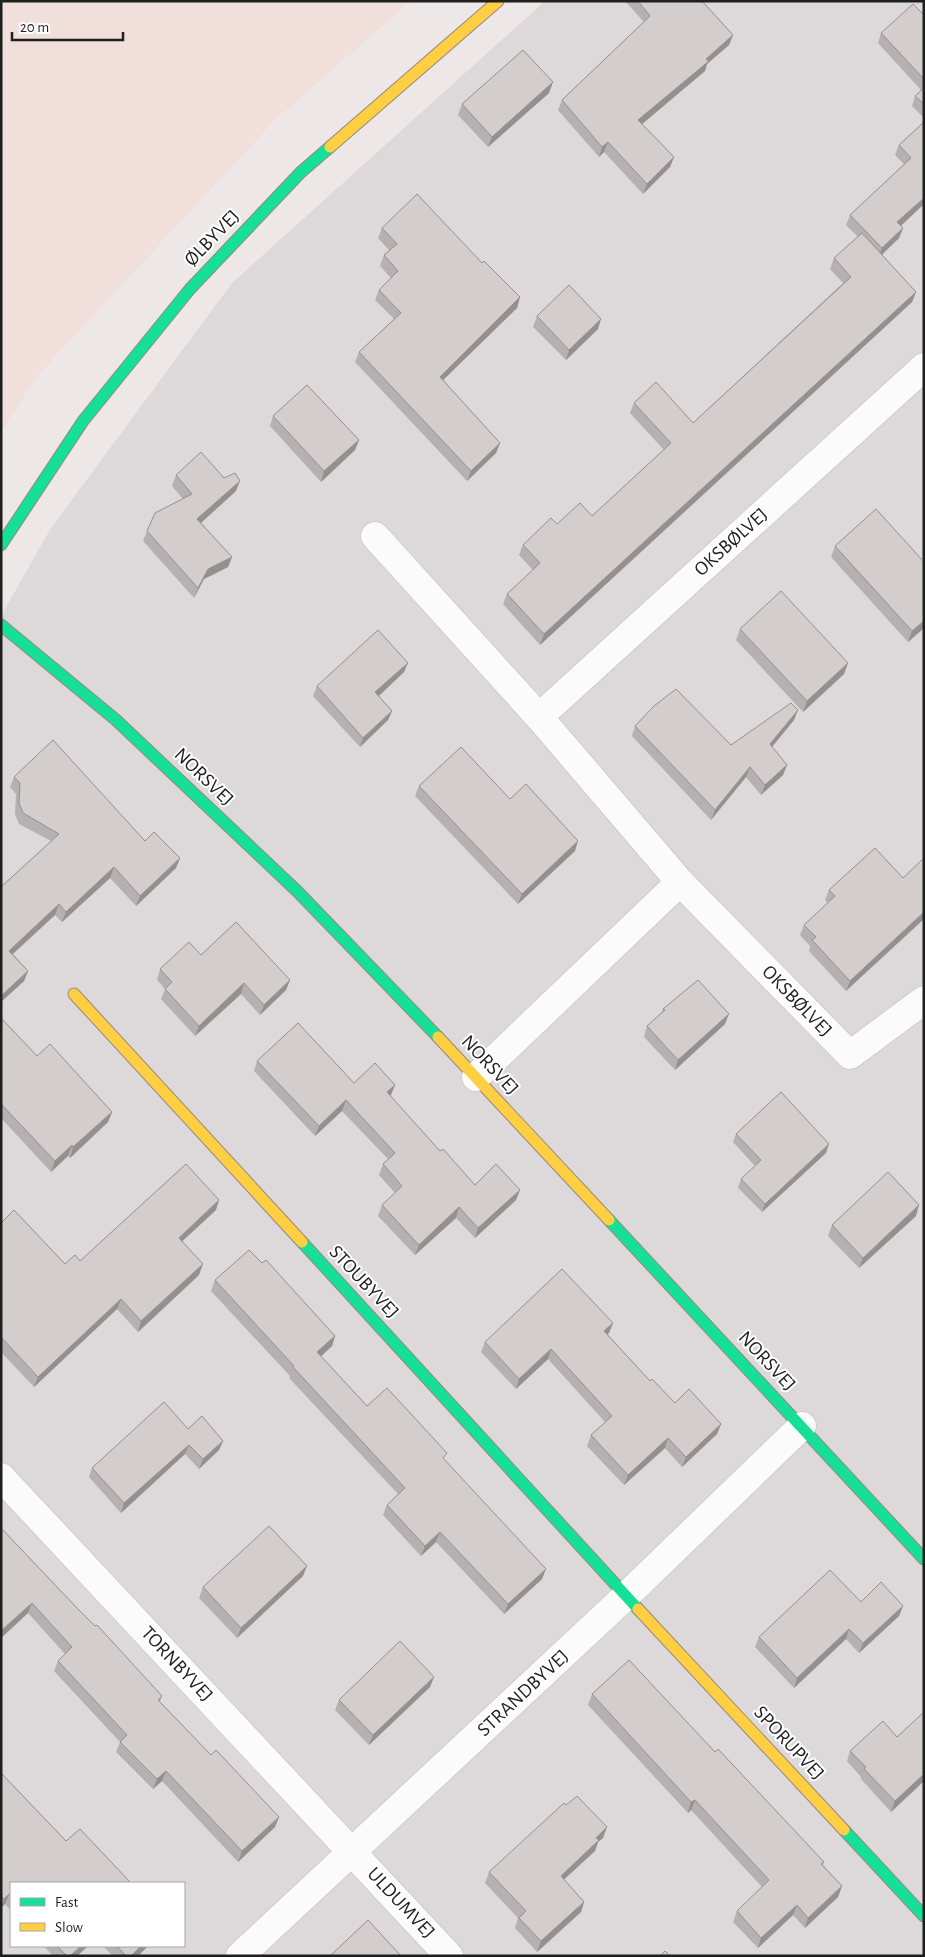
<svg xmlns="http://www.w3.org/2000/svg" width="925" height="1957" font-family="'Alegreya Sans',sans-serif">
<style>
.residential{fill:#ddd9da;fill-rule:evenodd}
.farmland{fill:#f0dfda}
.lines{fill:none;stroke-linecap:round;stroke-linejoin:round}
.street-casing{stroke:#bebabb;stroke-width:29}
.fast-casing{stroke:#99867e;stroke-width:13}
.slow-casing{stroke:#99867e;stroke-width:13}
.street{stroke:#fcfbfc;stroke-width:28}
.fast{stroke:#16e098;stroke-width:11}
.slow{stroke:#ffcf43;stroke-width:11}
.wall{fill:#b5b0b1}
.shaded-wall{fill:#949090}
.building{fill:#d3cdce;stroke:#949090}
.labels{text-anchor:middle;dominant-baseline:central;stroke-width:4;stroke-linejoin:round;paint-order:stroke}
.street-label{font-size:20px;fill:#1f1f1f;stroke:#fff}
</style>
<rect width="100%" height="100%" fill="#eee7e8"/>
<path class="residential" d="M545,1H924V1956H1V616L51,528L232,283ZM11,1883H184V1946H11Z"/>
<path class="farmland" d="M1,1H411L277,118L38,375L1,432Z"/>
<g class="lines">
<g class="street-casing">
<g id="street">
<path d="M375,536L539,717L680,882"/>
<path d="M539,717L924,367"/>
<path d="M476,1077L680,882L850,1055L924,1000"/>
<path d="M1,1477L449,1956"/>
<path d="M240,1956L626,1596L802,1426"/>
</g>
</g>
<g class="fast-casing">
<g id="fast">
<path d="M1,545L83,421L190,289L301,172L330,147"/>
<path d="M1,625L116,720L298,892L438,1037"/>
<path d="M609,1220L924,1559"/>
<path d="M302,1242L638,1609"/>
<path d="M844,1830L924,1916"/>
</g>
</g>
<g class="slow-casing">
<g id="slow">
<path d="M330,147L498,1"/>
<path d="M74,994L302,1242"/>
<path d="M438,1037L609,1220"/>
<path d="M638,1609L844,1830"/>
</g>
</g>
<use href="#street" class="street"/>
<use href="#fast" class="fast"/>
<use href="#slow" class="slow"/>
</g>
<g class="wall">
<path d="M625,1H702L733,35L729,45L707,64L705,71L642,124L674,157L670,167L643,194L604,152L599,157L558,110L562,100L644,22Z"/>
<path d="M924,15V118L912,106L915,96L921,90L878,43L881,33Z"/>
<path d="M549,93L488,147L458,115L462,104Z"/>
<path d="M924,122V204L901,226L903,228L899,238L882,255L916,292L912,302L540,645L503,604L507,594L533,570L519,555L523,545L557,524L592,516L664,450L630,413L634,403L693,423L843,283L830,269L834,258L858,237L846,225L850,215L904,164L895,155L899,145Z"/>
<path d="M382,228L482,263L520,297L517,308L443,380L500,443L496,453L467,481L355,362L359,352L394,319L375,300L379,290L391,278L380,266L384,255L389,250L378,238Z"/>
<path d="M537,316L598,329L566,360L533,327Z"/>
<path d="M273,416L359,440L355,450L321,482L270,426Z"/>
<path d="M176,475L224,478L236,491L201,523L232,557L228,567L204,579L194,598L143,541L147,531L183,499L172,486Z"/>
<path d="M835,546L924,562V628L908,642L831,557Z"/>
<path d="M740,629L844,674L803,712L736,640Z"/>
<path d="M404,672L379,696L392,711L388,720L360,747L313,696L317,686Z"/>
<path d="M794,720L772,747L787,765L783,775L761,795L746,777L711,820L632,736L635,726L731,745Z"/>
<path d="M14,777L180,858L176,868L136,906L110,878L62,922L55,915L13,954L28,971L24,981L1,1002V887L51,841L19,824L15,814L16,794L10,787Z"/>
<path d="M419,786L510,799L575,851L518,904L415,796Z"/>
<path d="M903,878L846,991L809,951L810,946L800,935L804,925L828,903L825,900L829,890Z"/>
<path d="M201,955L290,980L286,990L260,1015L241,994L195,1036L161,999L165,989L157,980L160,969Z"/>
<path d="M663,1009L725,1024L675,1070L644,1037L647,1026L661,1013Z"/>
<path d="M1,1018L37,1056L112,1112L108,1122L70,1158L68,1156L51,1172L1,1118Z"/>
<path d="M257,1061L354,1083L395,1085L390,1096L440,1151L475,1185L516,1200L475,1238L456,1218L415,1255L378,1216L382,1205L395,1193L379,1175L383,1164L388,1159L342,1111L315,1136L254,1071Z"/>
<path d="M736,1134L826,1153L762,1212L738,1188L741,1179L755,1166L733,1142Z"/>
<path d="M216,1210L182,1241L199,1275L138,1332L117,1309L34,1387L1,1352V1223L65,1264L80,1261Z"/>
<path d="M916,1216L859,1268L828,1236L832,1225Z"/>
<path d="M215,1280L335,1336L332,1346L321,1356L367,1406L445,1460L542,1579L504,1614L436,1542L421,1556L383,1515L387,1505L398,1494L289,1378L290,1376L211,1291Z"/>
<path d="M613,1323L609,1333L607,1334L650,1381L675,1403L721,1424L717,1434L682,1467L665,1448L624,1485L587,1446L591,1435L605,1422L548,1359L516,1389L481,1352L485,1342Z"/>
<path d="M188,1429L223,1441L219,1450L199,1469L185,1454L121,1513L89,1477L92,1468Z"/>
<path d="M1,1528L76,1607L162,1696L160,1702L275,1827L238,1862L162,1781L153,1789L116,1752L120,1742L54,1671L58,1661L65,1654L28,1613L1,1638Z"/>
<path d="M303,1576L237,1638L199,1598L203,1587Z"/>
<path d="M903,1606L899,1616L859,1653L846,1639L794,1688L755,1647L759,1637Z"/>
<path d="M434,1677L430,1687L369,1745L335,1710L339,1700Z"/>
<path d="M592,1694L715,1752L824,1862L823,1865L842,1886L838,1897L805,1928L793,1915L758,1948L733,1922L737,1911L762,1887L691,1810L688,1813L588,1705Z"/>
<path d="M924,1712V1781L891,1812L861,1779V1777L847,1761L850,1751L897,1737Z"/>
<path d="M1,1773L66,1841L131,1883H11V1911L5,1904L1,1908Z"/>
<path d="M603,1838L598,1842L595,1851L564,1879L584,1902L581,1912L537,1952L515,1928L518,1918L485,1883L489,1872Z"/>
<path d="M44,1946H88L77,1956H53Z"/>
<path d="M103,1946H148L138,1956H113Z"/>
</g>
<g class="shaded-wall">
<path d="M733,35L729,45L707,64L705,71L635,130L638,120Z"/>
<path d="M553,82L549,93L488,147L492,137Z"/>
<path d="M608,142L604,152L599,157L602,147Z"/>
<path d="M674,157L670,167L643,194L647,184Z"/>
<path d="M924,198V204L894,232L897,222Z"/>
<path d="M903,228L899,238L878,258L882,248Z"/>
<path d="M916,292L912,302L540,645L544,634Z"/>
<path d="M520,297L517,308L436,387L440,377Z"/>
<path d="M601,319L598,329L566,360L569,350Z"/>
<path d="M359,440L355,450L321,482L324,471Z"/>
<path d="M500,443L496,453L467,481L471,471Z"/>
<path d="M240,481L236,491L194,529L197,519Z"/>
<path d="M232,557L228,567L204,579L194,598L198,588L208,569Z"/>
<path d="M924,621V628L908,642L912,631Z"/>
<path d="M408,663L404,672L372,702L375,692Z"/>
<path d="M848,663L844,674L803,712L807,701Z"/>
<path d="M798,710L794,720L766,754L770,744Z"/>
<path d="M392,711L388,720L360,747L363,738Z"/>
<path d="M787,765L783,775L761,795L765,785Z"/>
<path d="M750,767L746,777L711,820L715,810Z"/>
<path d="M578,841L575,851L518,904L522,894Z"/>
<path d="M180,858L176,868L136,906L140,896Z"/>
<path d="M114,867L110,878L62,922L66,912Z"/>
<path d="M59,904L55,915L5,961L9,951Z"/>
<path d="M924,912V919L846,991L850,981Z"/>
<path d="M28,971L24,981L1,1002V996Z"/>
<path d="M290,980L286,990L260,1015L264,1005Z"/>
<path d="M244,983L241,994L195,1036L199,1026Z"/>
<path d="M729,1014L725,1024L675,1070L678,1060Z"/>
<path d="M395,1085L391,1095L383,1103L387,1092Z"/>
<path d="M346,1100L342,1111L315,1136L319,1126Z"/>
<path d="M112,1112L108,1122L70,1158L73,1147Z"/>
<path d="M829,1144L826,1153L762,1212L765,1204Z"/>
<path d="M72,1145L68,1156L51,1172L55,1161Z"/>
<path d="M520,1190L516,1200L475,1238L478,1228Z"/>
<path d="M219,1200L216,1210L175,1248L179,1238Z"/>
<path d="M919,1205L916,1216L859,1268L863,1258Z"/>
<path d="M459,1207L456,1218L415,1255L419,1245Z"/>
<path d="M203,1264L199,1275L138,1332L141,1321Z"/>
<path d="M121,1299L117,1309L34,1387L38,1377Z"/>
<path d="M613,1323L609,1333L600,1341L604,1331Z"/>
<path d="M335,1336L332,1346L314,1363L317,1352Z"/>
<path d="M551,1349L548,1359L516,1389L519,1379Z"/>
<path d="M721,1424L717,1434L682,1467L686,1457Z"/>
<path d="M668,1438L665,1448L624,1485L628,1475Z"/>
<path d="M223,1441L219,1450L199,1469L203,1459Z"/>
<path d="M189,1445L185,1454L121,1513L124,1503Z"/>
<path d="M440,1532L436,1542L421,1556L425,1546Z"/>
<path d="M307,1566L303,1576L237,1638L241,1628Z"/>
<path d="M546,1569L542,1579L504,1614L508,1604Z"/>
<path d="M32,1603L28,1613L1,1638V1631Z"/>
<path d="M903,1606L899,1616L859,1653L863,1643Z"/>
<path d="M849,1629L846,1639L794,1688L797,1678Z"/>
<path d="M434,1677L430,1687L369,1745L373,1735Z"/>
<path d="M166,1771L162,1781L153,1789L157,1779Z"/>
<path d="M924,1774V1781L891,1812L895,1801Z"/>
<path d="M695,1800L691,1810L688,1813L691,1802Z"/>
<path d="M279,1817L275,1827L238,1862L242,1851Z"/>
<path d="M607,1827L603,1838L598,1842L595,1851L557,1886L561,1876L596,1838Z"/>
<path d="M842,1886L838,1897L805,1928L808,1918Z"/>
<path d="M9,1894L5,1904L1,1908L4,1899Z"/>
<path d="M584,1902L581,1912L537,1952L541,1941Z"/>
<path d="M797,1905L793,1915L758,1948L761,1938Z"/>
<path d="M81,1946H88L77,1956H70Z"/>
<path d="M141,1946H148L138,1956H131Z"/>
</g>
<g class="building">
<path d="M638,1H702L733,35L706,59L709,61L638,120L674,157L647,184L608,142L602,147L562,100L650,16Z"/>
<path d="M913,4L924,15V79L881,33Z"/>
<path d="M523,50L553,82L492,137L462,104Z"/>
<path d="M924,88V104L915,96Z"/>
<path d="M924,122V198L897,222L903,228L882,248L850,215L911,158L899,145Z"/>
<path d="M417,194L482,263L484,261L520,297L440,377L500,443L471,471L359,352L401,313L379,290L398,271L384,255L397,244L382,228Z"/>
<path d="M862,233L916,292L544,634L507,594L540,563L523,545L551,518L557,524L580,503L592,516L671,443L634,403L656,382L693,423L851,277L834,258Z"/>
<path d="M569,285L601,319L569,350L537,316Z"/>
<path d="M307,385L359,440L324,471L273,416Z"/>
<path d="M201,452L224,478L235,473L240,481L197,519L232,557L208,569L198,588L147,531L155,513L192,494L176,475Z"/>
<path d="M876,509L924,562V621L912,631L835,546Z"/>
<path d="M781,591L848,663L807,701L740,629Z"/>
<path d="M378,630L408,663L375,692L392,711L363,738L317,686Z"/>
<path d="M676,689L731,745L791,703L798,710L770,744L787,765L765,785L750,767L715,810L635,726L654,706Z"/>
<path d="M53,740L145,841L154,832L180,858L140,896L114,867L66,912L59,904L9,951L28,971L1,996V887L59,834L23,813L19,803L20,783L14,777Z"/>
<path d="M461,747L510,799L526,784L578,841L522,894L419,786Z"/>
<path d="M875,848L903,878L924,858V912L850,981L812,940L816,937L804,925L835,896L829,890Z"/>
<path d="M236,922L290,980L264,1005L244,983L199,1026L165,989L172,982L160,969L189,942L201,955Z"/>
<path d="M698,980L729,1014L678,1060L647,1026L665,1010L663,1009Z"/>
<path d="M1,1018L37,1056L50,1044L112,1112L73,1147L72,1145L55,1161L1,1104Z"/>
<path d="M298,1023L354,1083L375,1063L395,1085L387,1092L440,1151L443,1149L475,1185L496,1164L520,1190L478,1228L459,1207L419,1245L382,1205L402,1186L383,1164L395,1153L346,1100L319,1126L257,1061Z"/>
<path d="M781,1092L829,1144L765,1204L741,1179L761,1160L736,1134Z"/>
<path d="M186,1164L219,1200L179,1238L203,1264L141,1321L121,1299L38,1377L1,1337V1223L14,1210L65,1264L75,1255L80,1261Z"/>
<path d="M888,1172L919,1205L863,1258L832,1225Z"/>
<path d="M249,1250L262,1263L266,1260L335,1336L317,1352L367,1406L387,1388L447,1453L443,1458L546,1569L508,1604L440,1532L425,1546L387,1505L405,1488L293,1367L294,1366L215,1280Z"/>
<path d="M562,1269L613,1323L604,1331L650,1381L652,1379L675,1403L689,1389L721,1424L686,1457L668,1438L628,1475L591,1435L612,1416L551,1349L519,1379L485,1342Z"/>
<path d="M164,1402L188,1429L202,1416L223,1441L203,1459L189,1445L124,1503L92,1468Z"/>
<path d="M269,1526L307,1566L241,1628L203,1587Z"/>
<path d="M1,1528L76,1607L95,1626L97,1625L162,1696L158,1700L211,1755L216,1750L279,1817L242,1851L166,1771L157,1779L120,1742L127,1735L58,1661L72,1647L32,1603L1,1631Z"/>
<path d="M830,1570L861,1602L881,1582L903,1606L863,1643L849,1629L797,1678L759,1637Z"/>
<path d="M400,1641L434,1677L373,1735L339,1700Z"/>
<path d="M629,1660L715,1752L718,1749L824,1862L821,1864L842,1886L808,1918L797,1905L761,1938L737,1911L769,1880L695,1800L691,1802L592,1694Z"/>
<path d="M924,1712V1774L895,1801L864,1769L866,1767L850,1751L883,1721L897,1737Z"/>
<path d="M1,1773L66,1841L80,1829L131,1883H11V1896L9,1894L4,1899L1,1896Z"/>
<path d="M577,1796L607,1827L596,1838L599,1840L561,1876L584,1902L541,1941L519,1918L526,1911L489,1872L564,1803L566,1805Z"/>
<path d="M368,1920L401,1956H330Z"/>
<path d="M57,1946H81L70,1956H67Z"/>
<path d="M117,1946H141L131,1956H126Z"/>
<path d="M665,1951L670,1956H660Z"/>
</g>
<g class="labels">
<g class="street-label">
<text transform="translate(212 238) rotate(-46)">ØLBYVEJ</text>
<text transform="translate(731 542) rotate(-42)">OKSBØLVEJ</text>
<text transform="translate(204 777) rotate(44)">NORSVEJ</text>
<text transform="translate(797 1001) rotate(46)">OKSBØLVEJ</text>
<text transform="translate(490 1065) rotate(47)">NORSVEJ</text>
<text transform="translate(364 1282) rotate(47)">STOUBYVEJ</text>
<text transform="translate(767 1361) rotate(47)">NORSVEJ</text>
<text transform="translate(177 1664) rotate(47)">TORNBYVEJ</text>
<text transform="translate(523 1693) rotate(-43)">STRANDBYVEJ</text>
<text transform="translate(789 1743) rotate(47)">SPORUPVEJ</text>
<text transform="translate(401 1903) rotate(47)">ULDUMVEJ</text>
</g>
</g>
<rect width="925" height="1957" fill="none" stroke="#1f1f1f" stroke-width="5"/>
<rect x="10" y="1882" width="175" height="65" fill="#ffffff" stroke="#a5a5a5"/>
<rect x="20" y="1898" width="25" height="8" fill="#16e098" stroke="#a5a5a5"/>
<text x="55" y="1907" font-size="15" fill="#1f1f1f">Fast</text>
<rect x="20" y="1923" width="25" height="8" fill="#ffcf43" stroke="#a5a5a5"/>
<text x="55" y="1932" font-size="15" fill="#1f1f1f">Slow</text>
<path d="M12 32v8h111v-8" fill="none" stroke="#1f1f1f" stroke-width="2.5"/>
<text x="20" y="32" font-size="15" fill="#1f1f1f" stroke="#ffffff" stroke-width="4" paint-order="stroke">20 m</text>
</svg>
